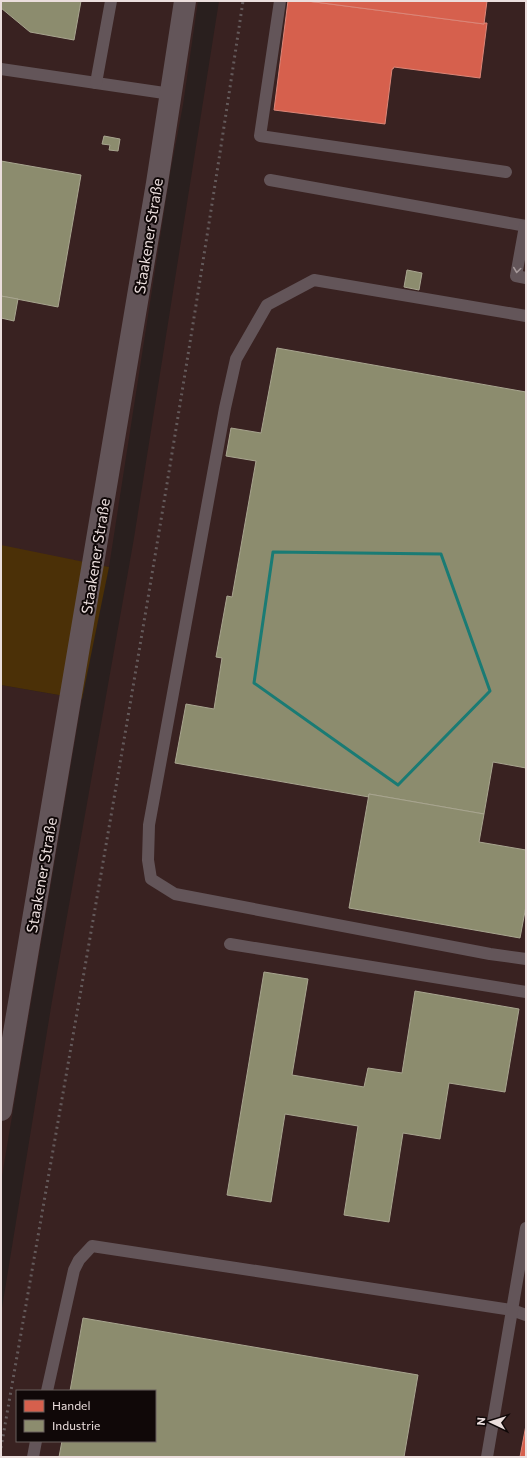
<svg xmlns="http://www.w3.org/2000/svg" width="527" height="1458" font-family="Commissioner,sans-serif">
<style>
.built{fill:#392221;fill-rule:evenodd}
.green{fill:#4b3007}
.shops{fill:#d6604d;stroke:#dc8678}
.industry{fill:#8c8c6e;stroke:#a8a58f}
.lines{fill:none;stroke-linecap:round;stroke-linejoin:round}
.service{stroke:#635559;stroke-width:12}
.minor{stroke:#635559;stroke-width:22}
.rail{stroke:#645a5b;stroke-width:3;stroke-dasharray:2 4;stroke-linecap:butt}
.oneway{stroke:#a79a9b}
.marked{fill:none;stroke:#1a7b74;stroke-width:3;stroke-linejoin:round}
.labels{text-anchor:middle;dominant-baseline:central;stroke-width:4;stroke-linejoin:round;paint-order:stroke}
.street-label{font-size:15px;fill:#ebdedd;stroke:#100808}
</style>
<rect width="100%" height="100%" fill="#291f1e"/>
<g class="built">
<path d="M1,1H198L183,105L170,174L109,567L1,547Z"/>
<path d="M219,1H526V1457H1V1314L52,1001L134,538ZM17,1391H155V1441H17Z"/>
<path d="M1,685L82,699L1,1182Z"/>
</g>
<path class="green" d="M1,545L109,567L82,699L1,685Z"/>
<g class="shops">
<path d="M288,1H307L484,24V23H487L480,78L394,67L393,69H392L385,124L274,110Z"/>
<path d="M307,1H487L484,24Z"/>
<path d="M526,1425V1457H520Z"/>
</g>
<g class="industry">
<path d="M1,1H81L74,40L30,32L1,8Z"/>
<path d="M104,136L120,139L118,151L109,150L110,145L102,144Z"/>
<path d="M1,161L81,175L58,307L1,296Z"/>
<path d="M407,270L422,273L419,290L404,287Z"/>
<path d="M1,296L18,299L14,321L1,318Z"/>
<path d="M277,348L526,392V768L493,762L484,814L369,794V797L175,763L186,704L214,709L222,658L216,657L227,596L232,597L256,461L226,456L231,428L261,433Z"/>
<path d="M369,794L484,814L479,842L526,850V906L520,938L349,908Z"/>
<path d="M264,972L308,979L292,1075L364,1087L368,1068L402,1073L415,991L519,1009L505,1092L449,1083L440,1139L403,1133L389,1222L344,1215L358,1126L285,1114L271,1202L227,1195Z"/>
<path d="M83,1318L418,1375L404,1457H59L62,1441H155V1391H70Z"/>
</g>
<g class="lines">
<g class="service">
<path d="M280,1L260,136L506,172"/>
<path d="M1,69L171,94"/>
<path d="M96,83L111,1"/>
<path d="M270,180L526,226"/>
<path d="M525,226L516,276L526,278"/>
<path d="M526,316L314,280L267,305L236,359L225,408L149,825L148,860L151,879L175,894L490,954L526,959"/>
<path d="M230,944L526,992"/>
<path d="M47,1391L74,1270L79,1260L92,1246L512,1310L526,1315"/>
<path d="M33,1457L36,1441"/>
<path d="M487,1457L526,1228"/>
</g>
<path class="minor" d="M1,1110L157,183L185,1"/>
<path class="rail" d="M1,1448C85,966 171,485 243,1"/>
</g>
<defs><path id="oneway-chevron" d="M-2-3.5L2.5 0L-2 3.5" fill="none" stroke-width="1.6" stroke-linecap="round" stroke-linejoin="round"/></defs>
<use class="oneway" href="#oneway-chevron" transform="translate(517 270) rotate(98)"/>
<path class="marked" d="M273,552L441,554L490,691L398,785L254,683Z"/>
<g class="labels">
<g class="street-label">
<text transform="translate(148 236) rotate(-81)">Staakener Straße</text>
<text transform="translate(95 556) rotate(-81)">Staakener Straße</text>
<text transform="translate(41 875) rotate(-80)">Staakener Straße</text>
</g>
</g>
<rect width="527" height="1458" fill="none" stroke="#ebdedd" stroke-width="4"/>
<rect x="16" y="1390" width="140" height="52" fill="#100808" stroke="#685e5d"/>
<rect x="24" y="1400" width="20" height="12" fill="#d6604d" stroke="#685e5d"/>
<text x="52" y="1410" font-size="12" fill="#ebdedd">Handel</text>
<rect x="24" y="1420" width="20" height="12" fill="#8c8c6e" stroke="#685e5d"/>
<text x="52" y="1430" font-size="12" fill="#ebdedd">Industrie</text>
<g transform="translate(491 1422) rotate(274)" stroke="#100808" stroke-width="3" paint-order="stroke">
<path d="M0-3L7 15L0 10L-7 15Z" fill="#ebdedd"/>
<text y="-6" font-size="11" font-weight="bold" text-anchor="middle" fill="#ebdedd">N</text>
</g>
</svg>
